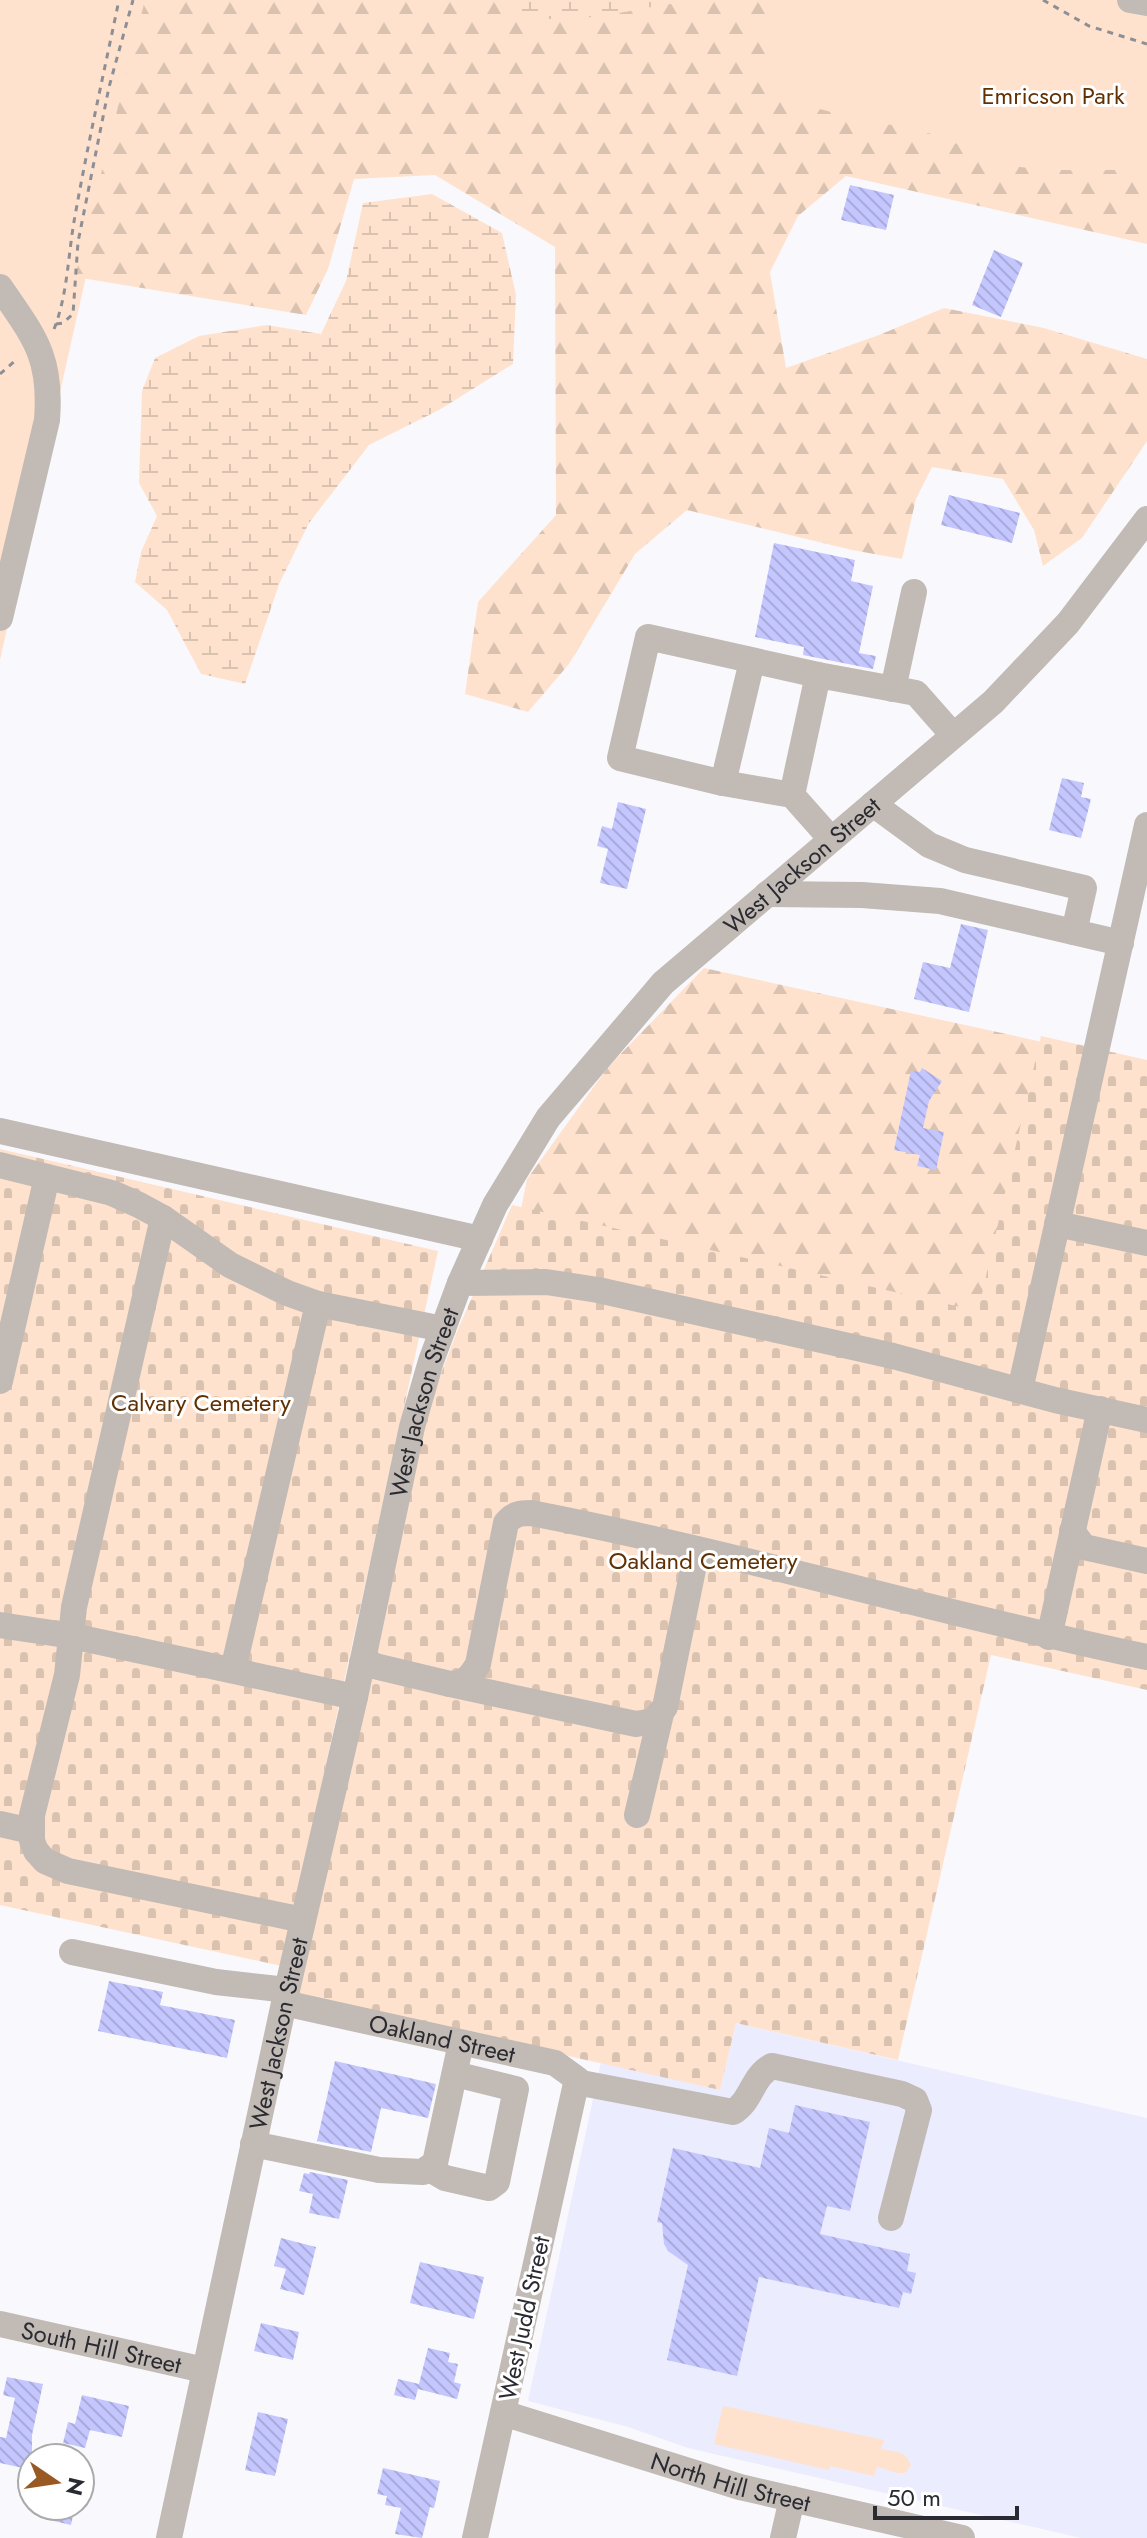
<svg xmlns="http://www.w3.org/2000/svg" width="1147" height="2538" font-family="Jost,sans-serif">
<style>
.built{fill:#ebecfd}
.green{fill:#fee2ce}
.forest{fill:url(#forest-firs)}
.wetland{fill:url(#wetland-marsh)}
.cemetery{fill:url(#cemetery-stones)}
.building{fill:url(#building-back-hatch)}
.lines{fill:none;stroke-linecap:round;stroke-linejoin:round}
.path{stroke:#8e8f94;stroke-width:3;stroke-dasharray:6 6;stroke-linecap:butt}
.minor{stroke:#c2bab4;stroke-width:26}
.labels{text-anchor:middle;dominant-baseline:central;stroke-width:6;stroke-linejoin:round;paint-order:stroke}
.park-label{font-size:24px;fill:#613103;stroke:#fff}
.street-label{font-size:24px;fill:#2a2b32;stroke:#fff}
</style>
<defs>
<pattern id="forest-firs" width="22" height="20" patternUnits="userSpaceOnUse" patternTransform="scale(2)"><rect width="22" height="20" fill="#fee2ce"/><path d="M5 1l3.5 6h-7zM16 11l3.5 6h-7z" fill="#dac2b1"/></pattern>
<pattern id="wetland-marsh" width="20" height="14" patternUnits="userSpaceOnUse" patternTransform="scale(2)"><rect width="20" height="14" fill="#fee2ce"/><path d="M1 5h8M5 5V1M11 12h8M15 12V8" fill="none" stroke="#dac2b1"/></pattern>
<pattern id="cemetery-stones" width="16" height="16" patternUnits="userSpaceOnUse" patternTransform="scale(2)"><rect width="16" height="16" fill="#fee2ce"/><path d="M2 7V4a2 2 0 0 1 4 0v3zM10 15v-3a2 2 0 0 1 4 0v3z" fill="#dac2b1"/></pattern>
<pattern id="building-back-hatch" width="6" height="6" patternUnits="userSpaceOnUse" patternTransform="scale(2)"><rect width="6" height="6" fill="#c4c6fe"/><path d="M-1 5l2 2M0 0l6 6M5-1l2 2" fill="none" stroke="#a9aada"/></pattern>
</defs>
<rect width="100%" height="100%" fill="#f9f9fd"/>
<path class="built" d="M736,2023L1147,2118V2538H1081L688,2448L628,2427L528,2401L601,2062L720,2090Z"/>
<g class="green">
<path d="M0,0H148L0,660Z"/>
<path d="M209,0H1147V213Z"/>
<path d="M723,2406L884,2440L881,2449C895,2452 905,2450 911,2465L905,2473C894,2474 888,2469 877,2467L874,2476L830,2466L829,2470L714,2444Z"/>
</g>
<g class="forest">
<path d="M145,0H501V6L530,19H557L595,17L692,0H769C764,25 765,68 781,90C798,113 908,125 938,136C962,144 987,162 1012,166C1056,173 1103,169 1147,170V244L846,176L798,216L770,272L786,368L879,335L944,308L1044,328L1147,359V441L1082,538L1043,566L1034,530L1003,479L932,467L916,499L902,559L852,550L687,510L635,554L569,664L528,712L465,694L478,602L556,515L555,247L435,175L354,179L328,269L306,315L75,277Z"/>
<path d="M704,968L1084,1051L1011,1380L515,1239L527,1179L608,1067Z"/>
</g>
<g class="wetland">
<path d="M501,0H692L595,17L557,19H530L501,6Z"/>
<path d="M432,194L502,233L516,295L513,364L439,410L369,445L309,523L280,582L245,684L201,674L167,610L135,582L141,552L157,516L139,483L142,391L155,358L199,336L267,325L321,334L346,281L363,203Z"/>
</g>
<g class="cemetery">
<path d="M1041,1036L1147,1060V1690L991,1655L898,2060L736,2023L720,2090L297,1995L420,1430L456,1334L512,1205L978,1311Z"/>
<path d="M0,1149L438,1251L282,1966L0,1905Z"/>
</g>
<g class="building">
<path d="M850,185L894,195L886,230L841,220Z"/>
<path d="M994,250L1023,263L1001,317L972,305Z"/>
<path d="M949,495L1020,513L1012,543L941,525Z"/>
<path d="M774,543L855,560L851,581L873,586L859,653L876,656L873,669L803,655L804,647L755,637Z"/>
<path d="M1062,778L1084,783L1081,797L1091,799L1081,838L1049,830Z"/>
<path d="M618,802L646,809L627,889L600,883L608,849L597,846L602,826L612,829Z"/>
<path d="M961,924L988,930L969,1012L914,999L923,962L950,968Z"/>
<path d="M922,1068L942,1081L929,1101L923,1128L944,1132L936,1170L917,1166L920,1155L894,1150L911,1071L920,1072Z"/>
<path d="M109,1981L163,1992L160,2005L235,2020L227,2058L98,2031Z"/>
<path d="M335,2061L436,2084L428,2118L381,2108L371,2152L317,2141Z"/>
<path d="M795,2105L870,2122L850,2211L827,2206L820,2234L910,2254L907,2271L916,2273L911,2294L903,2292L899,2308L759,2277L737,2376L667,2360L688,2265L668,2251L664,2244L662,2223L657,2222L673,2148L760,2168L769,2128L789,2133Z"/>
<path d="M310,2172L348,2180L339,2219L309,2213L313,2194L299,2191L304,2173L309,2174Z"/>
<path d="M281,2238L316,2247L304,2295L280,2289L286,2269L274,2266Z"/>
<path d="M420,2262L484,2277L474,2319L410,2303Z"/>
<path d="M261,2323L299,2332L293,2360L254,2351Z"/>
<path d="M428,2348L450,2353L448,2362L458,2364L454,2382L461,2384L457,2399L418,2389L415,2400L394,2395L398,2379L419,2384Z"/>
<path d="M7,2377L43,2384L32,2435V2470L0,2463V2437L6,2438L15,2398L3,2395Z"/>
<path d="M82,2395L129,2406L122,2437L90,2430L85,2448L63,2443L68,2422L75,2424Z"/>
<path d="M258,2412L288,2419L275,2476L245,2470Z"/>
<path d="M383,2468L440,2481L434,2508L430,2507L422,2538L395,2534L401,2508L385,2505L387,2496L377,2494Z"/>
<path d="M48,2506H75L71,2525L45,2519Z"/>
</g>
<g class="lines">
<g class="path">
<path d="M1043,0L1089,26L1147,44"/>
<path d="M56,324L63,323L73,314L78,242L109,87L133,0"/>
<path d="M54,329C68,294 68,253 75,216C88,143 104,72 119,0"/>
<path d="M0,374L17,359"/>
</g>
<g class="minor">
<path d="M1130,0L1147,3"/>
<path d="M0,287C34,337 52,356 47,420L0,618"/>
<path d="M893,689L914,592"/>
<path d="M723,783L752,661"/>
<path d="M792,795L723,783L620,758L648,637L818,675"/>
<path d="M873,804L929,845L965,860L1084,888L1074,932"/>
<path d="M831,839L792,795L818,675L916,693L953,735"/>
<path d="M767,894L862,895L940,901L1121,943"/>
<path d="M0,1131L480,1239"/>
<path d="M0,1165L112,1193L139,1205L163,1218L230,1265L287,1293L318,1304L443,1329"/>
<path d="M163,1218L74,1607L67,1675L32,1815V1841L36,1851L45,1861L68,1871L303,1920"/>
<path d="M1057,1224L1147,1243"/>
<path d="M460,1283L546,1282L598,1290L893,1356L1055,1400L1147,1420"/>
<path d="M0,1381L47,1177"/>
<path d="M1020,1390L1147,825"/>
<path d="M1072,1531L1084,1547L1147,1561"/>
<path d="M0,1625L72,1636L355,1697"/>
<path d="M1049,1637L1100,1409"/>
<path d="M362,1663L450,1684C464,1684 471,1677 478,1664L506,1523C513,1514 520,1513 531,1513C738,1553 941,1614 1147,1657"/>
<path d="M233,1670L318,1304"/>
<path d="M450,1684L636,1724L653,1721L665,1707L697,1550"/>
<path d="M637,1815L661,1714"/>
<path d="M0,1824L31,1831"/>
<path d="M72,1952L216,1982L287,1990"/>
<path id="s1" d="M284,2003L555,2063L577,2079L475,2538"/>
<path d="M576,2082L733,2112C752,2101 752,2076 772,2066L902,2094L915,2100L919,2110L891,2218"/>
<path d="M253,2144L379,2170L423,2172L435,2163L461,2043"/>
<path d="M428,2168L445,2178L489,2188L497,2182L516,2089L455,2074"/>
<path id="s2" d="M0,2324L204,2370"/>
<path id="s3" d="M503,2413L740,2487L962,2538"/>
<path id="s4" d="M169,2538L284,2003L355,1697L412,1427L431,1361L460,1283L495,1205L548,1118L663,983L993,702L1068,623L1147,519"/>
<path d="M783,2538L792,2499"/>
</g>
</g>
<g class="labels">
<g class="park-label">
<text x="1053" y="95">Emricson Park</text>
<text x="201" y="1402">Calvary Cemetery</text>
<text x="703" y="1560">Oakland Cemetery</text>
</g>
<g class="street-label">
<text stroke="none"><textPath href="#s4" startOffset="1836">West Jackson Street</textPath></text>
<text stroke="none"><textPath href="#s4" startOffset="1164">West Jackson Street</textPath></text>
<text stroke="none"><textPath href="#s4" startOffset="516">West Jackson Street</textPath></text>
<text stroke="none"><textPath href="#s1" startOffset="162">Oakland Street</textPath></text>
<text transform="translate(524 2318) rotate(-78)">West Judd Street</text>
<text stroke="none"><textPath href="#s2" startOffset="104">South Hill Street</textPath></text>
<text stroke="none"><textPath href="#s3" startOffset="238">North Hill Street</textPath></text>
</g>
</g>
<g transform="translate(56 2482) rotate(103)"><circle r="38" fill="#ffffff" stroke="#aaaaad" stroke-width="2"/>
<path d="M0-6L14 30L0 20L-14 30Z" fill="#995923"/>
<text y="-12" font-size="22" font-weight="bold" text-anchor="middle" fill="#2a2b32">N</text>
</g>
<path d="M875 2506v12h142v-12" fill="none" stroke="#2a2b32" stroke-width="4"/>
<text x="887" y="2506" font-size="24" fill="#2a2b32" stroke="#ffffff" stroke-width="6" paint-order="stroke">50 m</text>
</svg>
